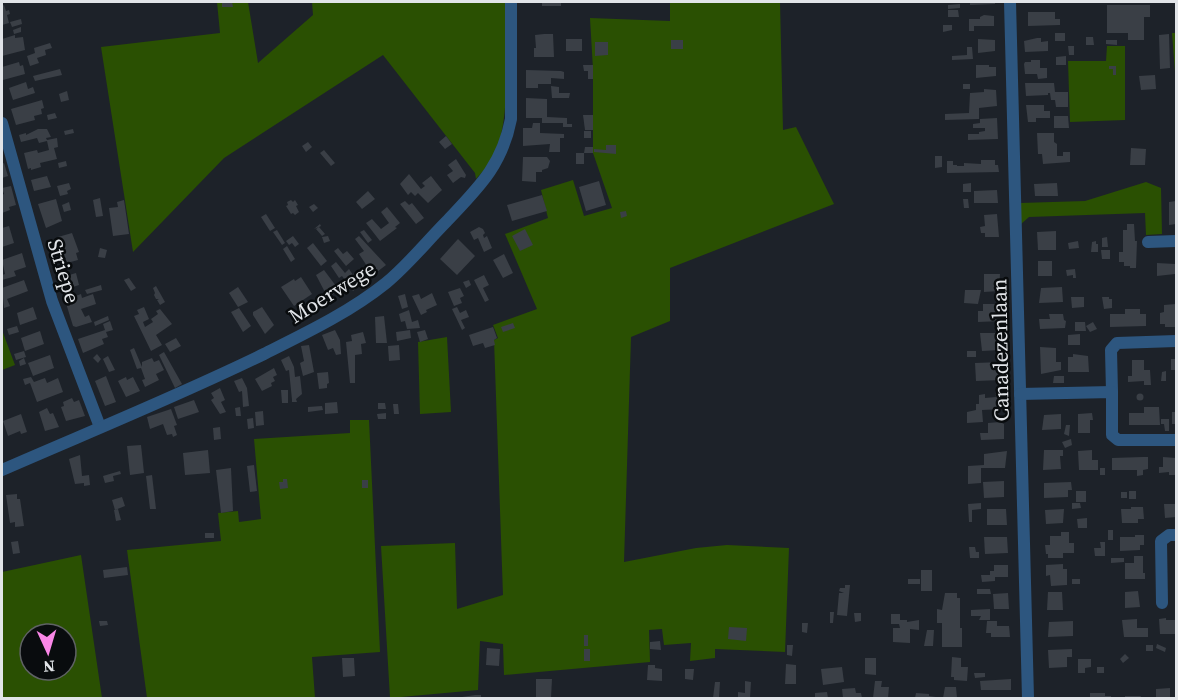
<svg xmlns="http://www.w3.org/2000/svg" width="1178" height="700" font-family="'Source Serif 4',serif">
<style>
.green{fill:#2a5002;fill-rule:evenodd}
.building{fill:#3a3f46}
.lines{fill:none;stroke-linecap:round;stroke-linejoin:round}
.street{stroke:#2d567f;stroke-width:12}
.labels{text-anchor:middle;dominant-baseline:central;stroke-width:5;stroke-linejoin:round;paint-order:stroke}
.street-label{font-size:21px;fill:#e1e4e8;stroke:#090c0e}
</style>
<rect width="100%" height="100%" fill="#1d2229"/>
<g class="green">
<path d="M217,2H248L258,63L313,15L312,2H505C505,43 512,117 495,153C491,163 483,171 476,179L475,173L383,55L224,158L133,252L101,47L220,33Z"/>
<path d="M670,2H780L783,130L796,127L834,204L670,268V321L631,337L624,562L696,548L727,545L789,548L785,652L715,649V658L690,661L691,643L664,645L662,629L649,630L650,662L504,675L503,644L480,641L478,690L390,698L381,546L455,543L457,609L503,595L494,340L498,338L493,325L537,309L505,234L548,218L541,190L573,180L584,216L612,208L593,153V69L590,18L670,21Z"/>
<path d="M1172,33H1176V85Z"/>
<path d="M1107,46H1125V120L1070,122L1068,61H1106Z"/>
<path d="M1146,182L1161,188L1162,234L1146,235L1145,213L1029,217L1021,224L1020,203L1085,201Z"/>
<path d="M2,330L15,365L2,370V329Z"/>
<path d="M447,337L451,412L420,414L418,342Z"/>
<path d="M350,420H369L380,652L312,657L315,698H147L127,550L221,541L218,513L238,511L239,522L261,519L254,439L350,433Z"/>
<path d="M81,555L102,698H2V572ZM30,634H66V670H30Z"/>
</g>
<g class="building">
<path d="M222,2H232L233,7H222Z"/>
<rect x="542" y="2" width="19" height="4"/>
<path d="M970,2H995V4L970,5Z"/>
<path d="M960,4V8L948,9V5Z"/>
<path d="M4,5L6,11L9,10L10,14L7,15L9,23L2,25V6Z"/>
<path d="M1107,5H1150V17H1144V40H1128V33H1107Z"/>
<path d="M948,10H958L959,17H948Z"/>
<path d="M1028,12H1055V19H1060V25L1028,26Z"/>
<path d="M984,15L994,16V26H974V31H969V19H980V17Z"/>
<path d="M21,19L22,24L12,27L10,22Z"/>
<path d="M943,25H952V30L943,32Z"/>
<path d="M21,27V32L14,34L13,30Z"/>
<rect x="1055" y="33" width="10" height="8"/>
<path d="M544,34H553L554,57H534V48H536L535,35Z"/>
<path d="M1169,34L1170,68L1160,69L1159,35Z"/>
<path d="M15,35V38L23,37L25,50L2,56V39Z"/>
<path d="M1086,37H1093L1094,45H1086Z"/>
<path d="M1037,38H1041V42L1048,41V51L1025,52L1024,41Z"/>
<rect x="566" y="39" width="16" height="12"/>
<path d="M978,39L995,40V51L978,53Z"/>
<rect x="671" y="40" width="12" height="9"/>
<path d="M1106,40H1117V45L1106,44Z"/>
<path d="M595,42H608V55L595,56Z"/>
<path d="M50,43L52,48L45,50L46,55L37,58L39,63L30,66L27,56L35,53L34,48Z"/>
<path d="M1068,46H1074V55H1069Z"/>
<path d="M967,47H972L973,59L952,60V56L967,55Z"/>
<path d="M1066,56V65H1056V57Z"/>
<path d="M1031,60H1040V68H1047V78L1038,79L1037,74H1025L1024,64L1025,62H1031Z"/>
<path d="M19,62L20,66L23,65L25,74L3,80L2,67Z"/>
<path d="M583,65H593V79H588V71H584Z"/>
<path d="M976,65H989V67H996V76L976,78Z"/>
<path d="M1109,66H1116V75H1113V69H1109Z"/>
<path d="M60,69L62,75L35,81L33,76Z"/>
<path d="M526,70L561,71L564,72V79L551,78V84H538V88H526Z"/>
<path d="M1155,75L1156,89L1141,90L1139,76Z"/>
<path d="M26,82L28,89L33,87L35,93L13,100L9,88Z"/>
<path d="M1025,83H1054L1055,92H1068V107H1056L1055,100H1051L1050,93H1048V95L1026,96Z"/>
<rect x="963" y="84" width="7" height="5"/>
<path d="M551,86L559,87V93H570L569,98H552Z"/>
<path d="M984,89L996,90L997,106L979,108V119L945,120V114L969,113L970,93L984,92Z"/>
<path d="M67,91L69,100L61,102L59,94Z"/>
<path d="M526,98L547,99V117L567,118V124H572V127H563V123H542V118H526Z"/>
<path d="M42,100L44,108L41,109L42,114L34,116L35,120L16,125L11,109Z"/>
<path d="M1026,105H1044V111H1050V118H1036V122H1028Z"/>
<path d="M55,113L57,118L48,120L47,115Z"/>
<path d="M583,115H593V130H585Z"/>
<path d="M1054,116H1068L1069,128H1054Z"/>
<path d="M997,118L998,139L968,140V134H979V132L985,131V128H973V124L980,123V119Z"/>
<path d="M533,123H540V133L564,134V138H560V152H549L550,144L523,146V128H532Z"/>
<path d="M38,129H47L51,137L46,138L47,140L57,138L58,147L54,148L57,159L40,163L41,167L31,170V168L28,169L24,153L37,150L38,153L49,150L47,141L39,143L37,138L21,142L19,135L26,133V135Z"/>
<path d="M73,129L74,133L65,135L64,131Z"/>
<rect x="584" y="131" width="7" height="7"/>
<path d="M1037,133H1054V142L1057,144V156H1063V152H1070V162L1043,164L1042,154H1038Z"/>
<path d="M446,136L452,144L445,149L439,142Z"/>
<path d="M308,142L312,147L306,152L302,146Z"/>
<path d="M606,145H616V154L594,152V149L606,150Z"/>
<path d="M585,147H593V153H584Z"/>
<path d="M1131,148L1146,149L1145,165H1130Z"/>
<path d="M324,150L335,163L331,166L320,153Z"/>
<rect x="576" y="153" width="8" height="11"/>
<path d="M935,156H942V167L935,168Z"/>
<path d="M523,157H547L550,161L548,168L542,170V172H536V182L522,181Z"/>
<path d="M456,159L466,175L465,178L461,177L453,183L447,175L453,171L448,165Z"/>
<path d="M981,160H995V165H998L999,172L947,173V161H953V165H957V166H964V163L981,164Z"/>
<path d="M66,161L67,166L59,168L58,163Z"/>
<path d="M4,163L8,176L2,178V164Z"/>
<path d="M409,174L421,189L425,186L422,183L431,176L442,190L428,203L418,193L415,196L411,192L408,195L400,184Z"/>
<path d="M47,176L51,187L34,191L31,180Z"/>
<path d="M599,181L606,205L586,211L579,187Z"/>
<path d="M69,183L71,189L67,191L68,194L60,196L57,186Z"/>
<path d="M971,183V192H963V184Z"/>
<path d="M1057,183L1058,196H1035L1034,184Z"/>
<path d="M11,186L16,205L9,207L10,210L2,213V195L4,194L2,188Z"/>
<path d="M997,190L998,203H974V191Z"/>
<path d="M368,191L375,199L362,209L356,202Z"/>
<path d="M542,195L547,211L512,221L507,205Z"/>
<path d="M100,198L103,216L96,217L93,200Z"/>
<path d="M56,199L62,221L46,228L38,204Z"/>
<path d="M963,199H968L969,208H964Z"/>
<path d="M124,200L129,234L113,236L109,208L118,207L117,202Z"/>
<path d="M291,200L293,202L295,200L298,205L296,206L299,212L295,215L293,213L291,214L286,206L288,205L287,202Z"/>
<path d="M405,201L409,205L412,203L424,218L416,224L400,204Z"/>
<path d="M1176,201V224L1169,225V202Z"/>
<path d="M69,202L71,210L64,212L62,205Z"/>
<path d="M314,204L318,208L313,212L309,207Z"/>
<path d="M387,207L400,223L395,227L397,228L380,241L366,223L372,219L381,229L389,223L381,212Z"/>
<path d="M626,211L627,216L621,218L620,212Z"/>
<path d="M266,214L275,228L270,231L261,217Z"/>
<path d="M997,214L999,237H985V233H981L980,227L985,226L984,215Z"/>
<path d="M320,224L321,226L319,227L325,234L322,236L316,229L319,227L314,229Z"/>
<path d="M1127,224H1134L1135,241H1137L1136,268H1130V266H1124V262H1119V252H1123V230H1127Z"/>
<path d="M9,226L14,243L2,247V228Z"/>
<path d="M479,227L483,229L485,233L483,235L484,238L487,236L492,248L484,252L478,238L474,240L470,232Z"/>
<path d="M525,229L533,245L520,251L512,236Z"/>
<path d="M277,230L285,243L282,245L273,232Z"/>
<path d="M364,230L372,240L368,243L360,232Z"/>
<path d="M1056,231V250H1038L1037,232Z"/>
<path d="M72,233L79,252L76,253L78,260L67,263L58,237Z"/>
<path d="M293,236L299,244L295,247L292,243L289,245L286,241Z"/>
<path d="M328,236L330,241L324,243L322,237Z"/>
<path d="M359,236L386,265L373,275L359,254L364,251L355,239Z"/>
<path d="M1107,237L1108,247H1102V238Z"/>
<path d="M458,239L475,256L457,275L440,259Z"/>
<path d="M1078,241L1079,248L1069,249L1068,243Z"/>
<path d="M1096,241V244H1098V252H1091L1092,242Z"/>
<path d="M313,243L327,261L321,266L307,248Z"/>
<path d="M287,246L295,259L291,262L283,249Z"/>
<path d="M100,248L107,250L105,258L98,257Z"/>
<path d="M338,248L343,254L347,251L354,259L346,266L334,251Z"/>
<path d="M1101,250H1110V259H1102Z"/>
<path d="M22,253L26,267L14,271L16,276L2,280V275L5,274L2,260Z"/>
<path d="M504,254L513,273L503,278L493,260Z"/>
<rect x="1038" y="261" width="14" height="15"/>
<path d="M336,262L345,273L349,269L353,275L354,273L361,285L353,291L342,276L339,278L331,266Z"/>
<path d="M1157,263L1175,264V274L1157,276Z"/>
<path d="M1075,269L1076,278H1073V275L1067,276L1066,270Z"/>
<path d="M324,270L339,290L328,298L316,275Z"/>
<path d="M76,273L79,285L64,290L59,278Z"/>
<path d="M984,274H1000L999,291L984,292Z"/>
<path d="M484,275L489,285L483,288L489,300L485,302L474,280Z"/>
<path d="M301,277L312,294L294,306L281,287L294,279L295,281Z"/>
<path d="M129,278L136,288L131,291L124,280Z"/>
<path d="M24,280L28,291L7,299L10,306L4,308L2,288Z"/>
<path d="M469,280L471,285L466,288L463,282Z"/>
<path d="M101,285L102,290L87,294L85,290Z"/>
<path d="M156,286L165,302L160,305L157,300L159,299H156L154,295L155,293L153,288Z"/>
<path d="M238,287L248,302L238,307L229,293Z"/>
<path d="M1062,287L1063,302L1039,303L1041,288Z"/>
<path d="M460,288L464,296L460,298L462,303L454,306L448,292Z"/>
<path d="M965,290H981L978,304L964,303Z"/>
<path d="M432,293L437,305L426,310L427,312L421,315L412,296L419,294L421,299Z"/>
<path d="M81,294L82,298L93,294L96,304L81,309L85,317L89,315L92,322L76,327L73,326L65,300Z"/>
<path d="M405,294L408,307L402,309L398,296Z"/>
<path d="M1071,297H1084V307L1072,308Z"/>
<path d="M1102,297H1109V299H1112V308L1104,309Z"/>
<path d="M983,304H1001V321L978,322V311H983Z"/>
<path d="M1176,304V327H1165V324H1160V313L1164,312V305Z"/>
<path d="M33,307L37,319L20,325L17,313Z"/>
<path d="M144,307L149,319L143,322L145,327L153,322L151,319L158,314L156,311L160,309L172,324L156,335L162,345L151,351L134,316L139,314L137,310Z"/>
<path d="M262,307L274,325L265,334L253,315V312Z"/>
<path d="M457,307L460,313L466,310L469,317L461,320L465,328L462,330L452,309Z"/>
<path d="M239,308L251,326L243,332L231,312Z"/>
<path d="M1125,309H1140V314H1146V326L1110,327V314H1125Z"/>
<path d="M409,310L412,322L418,320L420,328L407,329L405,321L401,322L399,314Z"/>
<path d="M1049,314H1063L1064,320L1066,321L1065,328L1040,329L1039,319H1050Z"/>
<path d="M108,316L109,320L95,326L94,322Z"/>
<path d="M384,316L387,343H376L375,317Z"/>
<path d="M110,321L113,330L106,332L108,337L102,339L104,344L83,353L78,339L105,330L103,324Z"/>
<path d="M1075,322H1085L1086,331H1075Z"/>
<path d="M1093,322L1097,329L1090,332L1086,326Z"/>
<path d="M513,323L515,328L503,332L501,327Z"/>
<path d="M17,326L19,332L9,335L7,329Z"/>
<path d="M493,327L497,338L494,340L495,345L485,348L483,343L473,346L469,335Z"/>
<path d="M335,330L340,340L341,354L336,355L333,348L328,350L322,335Z"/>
<path d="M410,330L411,338L397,341L396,332Z"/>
<path d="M425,330L428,339L420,342L417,332Z"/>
<path d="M40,331L44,344L25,351L21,338Z"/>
<path d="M363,332L366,343L361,344L362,354L355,355V383H350L346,342L352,341L351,335Z"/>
<path d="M980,333H1001L1002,350L982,351Z"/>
<path d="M1080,334V345H1068V335Z"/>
<path d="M176,338L181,346L170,352L165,344Z"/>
<path d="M309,345L314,372L303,376L300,363L304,361L301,346Z"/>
<path d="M399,345L400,360L389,361L388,346Z"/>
<path d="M1040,347L1056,348V362H1061V370L1041,374Z"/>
<path d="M134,348L142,367V362L152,358L154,362L159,360L164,370L156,374L159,380L145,387L142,380L145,379L141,368L137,369L130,350Z"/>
<path d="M24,351L26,357L16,360L14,354Z"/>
<rect x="967" y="351" width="9" height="6"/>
<path d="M164,352L182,384L175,388L159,355Z"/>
<path d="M97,354L101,359L98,363L93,358Z"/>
<path d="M1073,354L1088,356L1089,372H1068V357H1073Z"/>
<path d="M50,355L54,368L33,376L28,363Z"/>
<path d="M108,356L115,370L109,372L103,359Z"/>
<path d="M289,356L294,367L295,377L300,376L302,394L296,399L297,402H292V400L289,370L286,371L281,360Z"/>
<path d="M24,358L26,364L20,366L19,361Z"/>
<rect x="1171" y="359" width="5" height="11"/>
<path d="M1132,360H1144V370H1150L1151,385H1144V381L1128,382V376H1132Z"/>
<path d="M1002,362V380L976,381L975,363Z"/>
<path d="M274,368L277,375L273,377L275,381L271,383L272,386L262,391L255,379Z"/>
<path d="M1166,371V381H1161L1162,372Z"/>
<path d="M328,372L329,383L327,384V388L319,389L317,373Z"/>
<path d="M106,376L116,402L105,406L95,381Z"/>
<path d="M1054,376H1064V383H1053Z"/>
<path d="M31,377L34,382L45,378L47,383L58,378L63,392L37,402L30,383L25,385L23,379Z"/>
<path d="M126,377L127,380L133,377L140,391L126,397L118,381Z"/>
<path d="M242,378L247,388L249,406L243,407L242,391L239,392L234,381Z"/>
<path d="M220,388L225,400L221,402L226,412L220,414L211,400L214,398L211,393Z"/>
<path d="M281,390H288V403H282Z"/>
<path d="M1003,392V409L982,410L983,422L967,423V412L976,410V404H979V395L985,394V398L996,397L995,393Z"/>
<circle cx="1140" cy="397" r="3.5"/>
<path d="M72,398L74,402L79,400L85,416L66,421L61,407L64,406L63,402Z"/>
<path d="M194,400L199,412L178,419L174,407Z"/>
<path d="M337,402L338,413L325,414V403Z"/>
<path d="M378,403H385L386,409H378Z"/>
<path d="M393,404H398L399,414H394Z"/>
<path d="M322,406L323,410L308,412V407Z"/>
<path d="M240,407L241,416H236L235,408Z"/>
<path d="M1144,407H1159L1160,425H1129V413H1144Z"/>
<path d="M47,408L50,414L53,413L59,427L45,431L39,412Z"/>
<path d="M171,409L177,425L174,426L177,435L173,437L172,434L167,435L163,424L150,429L147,417Z"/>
<path d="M263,411L264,425L256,426L255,412Z"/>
<rect x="1172" y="412" width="4" height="12"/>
<path d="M386,413V419H378L377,414Z"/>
<path d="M1092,413L1093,420H1090V433H1078V414Z"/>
<path d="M21,414L27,432L21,434L20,431L8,436L3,421Z"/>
<path d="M1061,414V429L1042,430L1044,415Z"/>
<path d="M253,418L254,428L248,429L247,419Z"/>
<path d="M1161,419H1169V431H1165L1164,424H1161Z"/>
<path d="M1000,422L1004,424V439L981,440L980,433H988V423Z"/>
<path d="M1066,425H1070L1069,436L1064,434Z"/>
<path d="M220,427L221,439L214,440L213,428Z"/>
<path d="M1071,439L1072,445L1065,448L1062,442Z"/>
<path d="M141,445L144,473L130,475L127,446Z"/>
<path d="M208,450L210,473L185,475L183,453Z"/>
<path d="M1044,450H1063V456H1060L1061,469L1043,470Z"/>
<path d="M1092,450V460H1098V470H1079L1078,451Z"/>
<path d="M1007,451L1005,468H981V483L968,484V466L984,465V454Z"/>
<path d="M80,455L82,476L89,475L90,485L84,486V483L75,484L69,459Z"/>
<path d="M1143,457H1148V469L1143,470V475L1137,476V470H1112V458Z"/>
<path d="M1163,457L1176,458V475H1169V472L1159,473V467H1163Z"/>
<path d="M254,465L257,491L250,492L247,466Z"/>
<path d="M231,468L233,511L221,513L216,470Z"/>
<rect x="1100" y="468" width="5" height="7"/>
<path d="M120,471L121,474L113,476L114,481L105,483L103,476Z"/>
<path d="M152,475L156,509H150L146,476Z"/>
<path d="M283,479H287L288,488L280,489L279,482H283Z"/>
<rect x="362" y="480" width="6" height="8"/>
<path d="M1004,481V497L984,498L983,482Z"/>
<path d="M1071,482L1072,490H1068V497L1044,498V483Z"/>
<rect x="1076" y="491" width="10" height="11"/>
<rect x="1129" y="491" width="7" height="8"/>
<rect x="1121" y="492" width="6" height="6"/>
<path d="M17,494V499H20L24,526L15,527V522L10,523L6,495Z"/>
<path d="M122,497L125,506L115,510L112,500Z"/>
<path d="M981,503V509L972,510V522H969L968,504Z"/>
<path d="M1072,503H1080L1081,508L1072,509Z"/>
<path d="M1164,504H1176V517L1165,518Z"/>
<path d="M1131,507H1143L1144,519H1138V523H1122L1121,509H1131Z"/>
<path d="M118,509L121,520L116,521L114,510Z"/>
<path d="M987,509H1006L1007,525H987Z"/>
<path d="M1064,509L1063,523L1046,524L1045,510Z"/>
<path d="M1087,518V528H1078L1077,519Z"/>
<rect x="1108" y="530" width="5" height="10"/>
<path d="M1061,532H1069V543H1074V553H1063V558H1048V554H1046L1045,545H1050V536H1061Z"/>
<rect x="205" y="533" width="9" height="5"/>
<path d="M1135,535H1144V545H1140V550L1120,551V537H1135Z"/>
<path d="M984,537H1007L1008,553L985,554Z"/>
<path d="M18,541L20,553L13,554L11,542Z"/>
<path d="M1100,542H1105V556H1095L1094,548H1101Z"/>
<path d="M969,547H975L976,552H979V558H970Z"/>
<path d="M1134,556H1143V573H1145V579H1125V563H1134Z"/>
<path d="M1111,558H1124V562L1111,563Z"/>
<path d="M1063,564V569H1067V585L1051,586L1050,575L1046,576V565Z"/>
<path d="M994,565H1008V577H995V581L982,582L981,575H990V571H994Z"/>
<path d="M127,567L128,575L104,578L103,570Z"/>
<rect x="921" y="570" width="11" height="21"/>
<rect x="908" y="579" width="12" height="5"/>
<rect x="1072" y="579" width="8" height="5"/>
<path d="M845,585H850L847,616L837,615L839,593H844L839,591L840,588H845Z"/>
<path d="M977,589H990L991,594H977Z"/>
<path d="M1138,591L1140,607L1125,608V592Z"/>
<path d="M1048,592H1062L1063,610H1047Z"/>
<path d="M945,593H957V598H960V628H962V647H942V623H937V609L942,610Z"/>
<path d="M1008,593L1009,609H994L993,594Z"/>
<path d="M990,609V620H979L981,616H971V610Z"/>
<path d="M830,612H834L833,623H830Z"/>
<path d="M854,613H861V621L855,622Z"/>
<path d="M891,614H900V620H907V622L919,620V630L910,629V643L893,642V628H900L899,624H891Z"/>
<path d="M1166,618V620H1176V634H1160L1159,619Z"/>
<path d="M1137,619V628H1148V637H1124L1122,620Z"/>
<path d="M99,621H107L108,625L100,626Z"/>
<path d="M987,621H997V626H1009L1010,637H991V633H986Z"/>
<path d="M1073,621V636L1048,637L1049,622Z"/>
<path d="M802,623H808L807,633L802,632Z"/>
<path d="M729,627L747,628L746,641L728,639Z"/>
<path d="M927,630H934L933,646H924Z"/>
<rect x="584" y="635" width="4" height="11"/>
<path d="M660,641L661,650L650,649V642Z"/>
<path d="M1157,644L1166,648L1165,652L1156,648Z"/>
<path d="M787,645H793L792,656L787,655Z"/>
<rect x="1146" y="645" width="7" height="6"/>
<path d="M487,648L500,649L499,666L486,665Z"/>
<path d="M30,649V659H27L25,651Z"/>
<rect x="584" y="649" width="6" height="12"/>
<path d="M1072,649V657H1067V667L1049,668L1048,650Z"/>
<path d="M1125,654L1129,658L1123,663L1120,659Z"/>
<path d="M952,657L961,658V667H968L967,681L954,680V677H951Z"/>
<path d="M342,658H354L355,676L343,677Z"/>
<path d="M865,658H876V675L865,674Z"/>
<path d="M1078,659H1091V667L1085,668V673H1078Z"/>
<path d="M786,664L796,665V684H785Z"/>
<path d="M648,665H655V668L662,669V681L647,680Z"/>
<path d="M842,667L844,682L823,685L821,669Z"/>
<rect x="1097" y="667" width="7" height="6"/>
<path d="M685,669H694L693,680L685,679Z"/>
<path d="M974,673H985V677L975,678Z"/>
<path d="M536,679H552L551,698H536Z"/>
<path d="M1011,679V690H981L980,681Z"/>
<path d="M745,681L751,682L750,698H738V692L745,693Z"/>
<path d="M875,681H882L881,687H889L888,698H873Z"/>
<path d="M715,682H720L719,698H713Z"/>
<path d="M945,687H956L957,698H943Z"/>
<path d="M855,688L856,693H861L862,698H843L842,689Z"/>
<path d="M1170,688V698H1156V689Z"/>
<path d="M827,692L828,698H815V693Z"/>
<path d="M916,693L929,694V696L936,697V698H915Z"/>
<path d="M1090,693H1105V696H1111V698H1090Z"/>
<path d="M475,695H481V698H462V697Z"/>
<path d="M1125,696H1141L1140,698H1125Z"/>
</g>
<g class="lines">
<g class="street">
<path d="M1010,2L1028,698"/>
<path d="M2,123L52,301L100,427"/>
<path d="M1148,242L1176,241"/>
<path d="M1112,392L1111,350L1117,343L1176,341"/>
<path d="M1020,394L1112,392V435L1118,440H1176"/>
<path d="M2,470C89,432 178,396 264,354C306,333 350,312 386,283C408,265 427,241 447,221C478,188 502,166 511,119V2"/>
<path d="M1162,603L1161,541L1169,535H1176"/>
</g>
</g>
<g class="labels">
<g class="street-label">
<text transform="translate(64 271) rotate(73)">Striepe</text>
<text transform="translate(332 292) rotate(-32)">Moerwege</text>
<text transform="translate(1000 350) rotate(-91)">Canadezenlaan</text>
</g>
</g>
<rect width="1178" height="700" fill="none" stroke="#e1e4e8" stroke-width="6"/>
<g transform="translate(48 652) rotate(176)"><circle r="28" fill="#090c0e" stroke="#5f6265" stroke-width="1.5"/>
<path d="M0-4.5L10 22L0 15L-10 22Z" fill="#fa87e7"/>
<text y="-9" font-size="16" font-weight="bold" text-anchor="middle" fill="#e1e4e8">N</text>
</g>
</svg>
